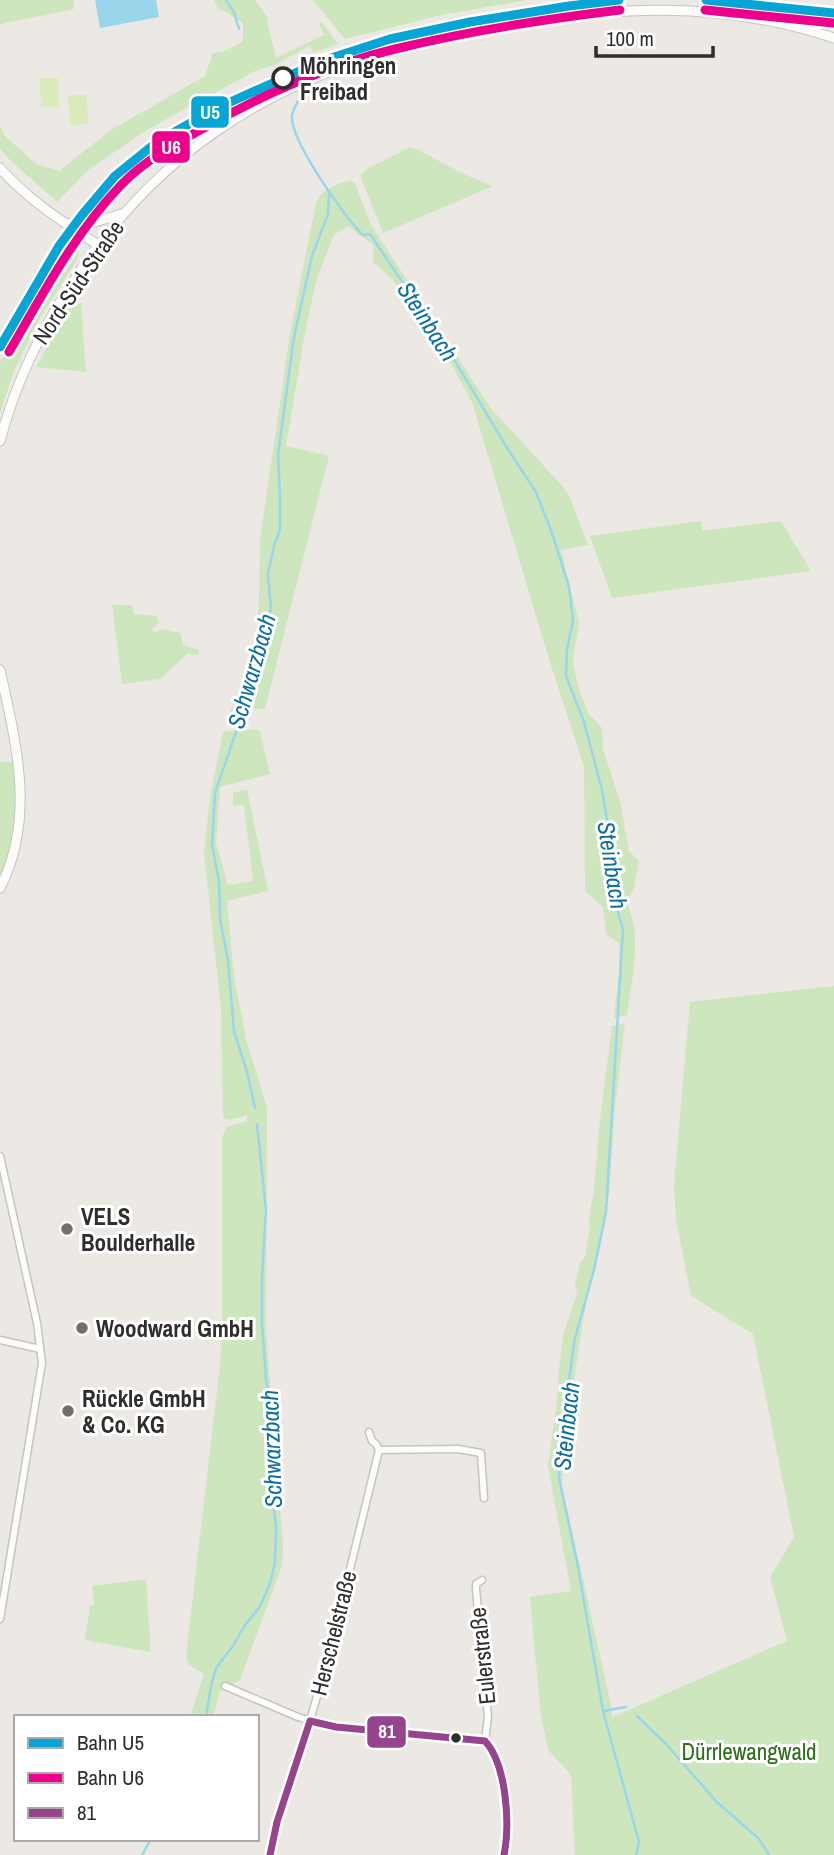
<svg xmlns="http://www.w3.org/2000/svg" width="834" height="1855" font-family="'Archivo Narrow',sans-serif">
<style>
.green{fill:#cee6be}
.pitch{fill:#d9eabb}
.water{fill:#99d6ec}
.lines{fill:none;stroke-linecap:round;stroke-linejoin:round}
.stream{stroke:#99d6ec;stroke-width:2.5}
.minor-casing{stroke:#c5c4c5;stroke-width:9}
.secondary-casing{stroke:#c5c4c5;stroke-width:11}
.minor{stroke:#fcfcfb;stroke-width:6}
.secondary{stroke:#fcfcfb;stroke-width:9}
.bus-1-casing{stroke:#fff;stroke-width:12}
.bus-1{stroke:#96448d;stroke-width:7}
.rail-1-casing{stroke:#fff;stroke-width:14}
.rail-2-casing{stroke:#fff;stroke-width:14}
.rail-1{stroke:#07a5d5;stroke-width:9}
.rail-2{stroke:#ec008c;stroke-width:9}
.stop-dot{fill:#fff;stroke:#2e2e2e;stroke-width:3.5}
.poi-dot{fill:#706f6e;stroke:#fff;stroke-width:2.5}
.bus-dot{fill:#2e2e2e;stroke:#fff;stroke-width:2.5}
.labels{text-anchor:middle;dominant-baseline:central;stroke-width:6;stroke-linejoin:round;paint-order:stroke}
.stop-label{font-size:23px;font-weight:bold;fill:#2e2e2e;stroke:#fff;text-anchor:start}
.street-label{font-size:23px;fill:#2e2e2e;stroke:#fff}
.poi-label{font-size:23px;font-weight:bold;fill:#2e2e2e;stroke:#fff;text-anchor:start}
.park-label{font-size:23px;fill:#2c6e1b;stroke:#fff}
.water-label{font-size:24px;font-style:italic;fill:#0d6fa3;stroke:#fff}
.line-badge{stroke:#fff;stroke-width:2.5}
.badge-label{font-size:19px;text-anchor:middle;font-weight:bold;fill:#fff}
</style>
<rect width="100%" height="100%" fill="#ece8e4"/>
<g class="green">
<path d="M0,0H74V9L0,24Z"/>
<path d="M214,0H255L268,18L267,21L276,58L324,35L319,23L322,22L338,44L313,53L310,46L272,66L255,71L150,128L88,170L57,202L11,161L0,149V126L4,135L36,164L59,171L111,130L205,76L213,53L223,52L243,41V23L217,7Z"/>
<path d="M313,0H527L446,14L345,39Z"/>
<path d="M410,147L416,149L466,175L493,186L383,233L362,181L361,175L367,169Z"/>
<path d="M350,180L355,183L371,225L490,407L564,488L570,498L588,545L561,550L579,623L573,661L578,686L588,713L602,728L603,749L620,801L629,851L639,861L634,888L626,902C643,937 632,977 627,1015L614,1018L619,972V943L606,934L603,907L585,891L584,767L548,656L472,402L447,357L421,318L392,279L373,262L374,246L348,226L334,235L316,281L304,338L286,446L329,456L265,709L246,708L242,723L226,724L256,642L259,599L260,540L290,334L316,203C321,189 336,185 350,180Z"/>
<path d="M79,250L77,260L38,321L14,371L0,413V362L74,259Z"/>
<path d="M81,303L86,372L36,367L67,310Z"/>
<path d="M701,521L702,531L781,521L811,571L612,598L590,536Z"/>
<path d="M112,605H132L134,614L156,616L159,622L152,629L154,633L162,629L181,633L183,645L199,650V655L187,654L160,679L122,684Z"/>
<path d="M257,729L260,732L270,774L220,787L216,843L228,885L253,881L244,805L233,806V793L247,789L268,891L227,901L234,977L247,1043L267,1107L266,1330L283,1548L282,1565L240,1680L220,1691L213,1717H190L204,1674L188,1664L186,1655L220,1365L222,1336V1137L227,1127L247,1121V1115L229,1120L223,1118L221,1010L204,852L210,798L223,732Z"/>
<path d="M0,762H14L18,807L12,843L0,880Z"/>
<path d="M834,986V1855H575L571,1775L548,1750L540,1709L530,1597L571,1591L548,1466L559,1386L558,1378L563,1335L577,1294L575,1286L579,1265L585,1256L590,1228L589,1217L594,1191L600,1119L612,1026L625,1023L615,1108L609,1194L584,1315L563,1451L562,1485L611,1705L612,1717L787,1641L770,1577L794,1537L753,1334L691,1296L676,1219L674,1184L690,1002Z"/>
<path d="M146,1579L151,1652L85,1640L90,1605H94L92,1586Z"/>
</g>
<g class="pitch">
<path d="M40,78H58L59,107H41Z"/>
<path d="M68,95H87L88,124L70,125Z"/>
</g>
<path class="water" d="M95,0H156L159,17L100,28Z"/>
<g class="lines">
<g class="stream">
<path d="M226,0L234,12L239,29"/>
<path d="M298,101C296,105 292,112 292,116C290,140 345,218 363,235L370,234L452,356L507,448L536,492L552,533L569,587L573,621L567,649L566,676L584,722L602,790L616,873V906L623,929L606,1212L594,1270L575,1338L563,1423L559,1478L578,1567L603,1711L639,1842L636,1855"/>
<path d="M255,1108L247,1072L234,1031L228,960L220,919L219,881L212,845L215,793L236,732L271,609L268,574L274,546L280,530V496L278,455L294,337L312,256L328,214L329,195"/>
<path d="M603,1711L626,1707"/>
<path d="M637,1716L665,1743L717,1802L759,1839L769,1855"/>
<path d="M206,1717L211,1686L216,1668L233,1646L245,1625L259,1608L270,1584L275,1562L276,1527L271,1481L275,1444L266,1379L262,1324V1278L266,1210L257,1124"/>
<path d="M142,1855L151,1839"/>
</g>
<g class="minor-casing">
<g id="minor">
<path d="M0,1156L37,1323L42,1363L0,1619"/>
<path d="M0,1340L40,1349"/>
<path d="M369,1432L372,1441L376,1444L379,1450"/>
<path d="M379,1450L458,1449L481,1453L484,1498"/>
<path d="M482,1580L476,1584V1589L488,1717L485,1741"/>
<path d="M225,1686L298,1717L324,1725L485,1741"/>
<path d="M485,1741C494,1749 496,1760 499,1771C506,1799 511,1826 504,1855"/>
<path d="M270,1855L277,1822L310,1721L333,1639L379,1450"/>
</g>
</g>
<g class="secondary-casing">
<g id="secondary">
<path d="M0,168C28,200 63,222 98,245"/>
<path d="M66,224L95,222L121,214"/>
<path d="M87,268C100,255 110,242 118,226"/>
<path d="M0,441C16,380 43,326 78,274C156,156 264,84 401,49C431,41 463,36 494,29C611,5 719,0 834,38"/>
<path d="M0,670C16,743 36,818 0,888"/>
</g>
</g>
<use href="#minor" class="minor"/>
<use href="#secondary" class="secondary"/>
<g class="bus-1-casing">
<path id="bus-1" d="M270,1855L277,1822L310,1721L336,1727L485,1741C507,1765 510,1825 504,1855"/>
</g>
<use href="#bus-1" class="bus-1"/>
<g class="rail-1-casing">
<g id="rail-1">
<path d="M706,0L834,13"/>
<path d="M0,347L59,246L82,215L115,176L157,142L217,108L322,61L390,39L470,22L569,6L619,0"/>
</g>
</g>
<g class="rail-2-casing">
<g id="rail-2">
<path d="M705,10L833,23"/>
<path d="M9,352C43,294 74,234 121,185C144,161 175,144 204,128C261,95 332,64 395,49C469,31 545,19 620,10"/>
</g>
</g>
<use href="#rail-1" class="rail-1"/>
<use href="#rail-2" class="rail-2"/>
</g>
<circle class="stop-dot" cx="283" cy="78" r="10"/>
<g class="poi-dot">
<circle cx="67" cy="1229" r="7"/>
<circle cx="82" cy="1328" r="7"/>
<circle cx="68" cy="1411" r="7"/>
</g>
<circle class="bus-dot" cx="456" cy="1738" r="6"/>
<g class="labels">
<g class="stop-label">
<text x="300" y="65">Möhringen<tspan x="300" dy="26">Freibad</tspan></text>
</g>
<g class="street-label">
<text transform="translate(78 282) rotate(-56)">Nord-Süd-Straße</text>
<text transform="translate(333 1633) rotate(-76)">Herschelstraße</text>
<text transform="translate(482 1656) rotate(-96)">Eulerstraße</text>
</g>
<g class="poi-label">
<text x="81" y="1216">VELS<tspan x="81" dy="26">Boulderhalle</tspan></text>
<text x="96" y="1328">Woodward GmbH</text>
<text x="82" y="1398">Rückle GmbH<tspan x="82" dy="26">&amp; Co. KG</tspan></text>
</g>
<g class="park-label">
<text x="749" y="1751">Dürrlewangwald</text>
</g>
<g class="water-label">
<text transform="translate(428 321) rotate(57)">Steinbach</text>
<text transform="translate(251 671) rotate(-74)">Schwarzbach</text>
<text transform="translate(613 865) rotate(81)">Steinbach</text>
<text transform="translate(566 1426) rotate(-84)">Steinbach</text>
<text transform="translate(271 1449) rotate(-92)">Schwarzbach</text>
</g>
</g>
<g class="line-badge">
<rect x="190" y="95" width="40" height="34" rx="7" fill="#07a5d5"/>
<rect x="151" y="130" width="40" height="34" rx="7" fill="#ec008c"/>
<rect x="366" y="1715" width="41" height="34" rx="7" fill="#96448d"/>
</g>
<g class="badge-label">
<text x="210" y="119">U5</text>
<text x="171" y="154">U6</text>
<text x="387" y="1738">81</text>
</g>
<rect x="14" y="1715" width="245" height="126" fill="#ffffff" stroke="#ababab" stroke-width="2"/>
<rect x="28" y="1738" width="35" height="10" fill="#07a5d5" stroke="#ababab" stroke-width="2"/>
<text x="77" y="1750" font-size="21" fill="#2e2e2e">Bahn U5</text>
<rect x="28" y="1773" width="35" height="10" fill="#ec008c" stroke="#ababab" stroke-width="2"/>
<text x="77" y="1785" font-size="21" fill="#2e2e2e">Bahn U6</text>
<rect x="28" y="1808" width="35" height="10" fill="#96448d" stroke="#ababab" stroke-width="2"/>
<text x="77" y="1820" font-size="21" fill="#2e2e2e">81</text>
<path d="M596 46v10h117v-10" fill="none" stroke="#2e2e2e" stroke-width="3.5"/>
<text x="606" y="46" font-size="21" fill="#2e2e2e" stroke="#ffffff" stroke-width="5" paint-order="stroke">100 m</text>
</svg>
